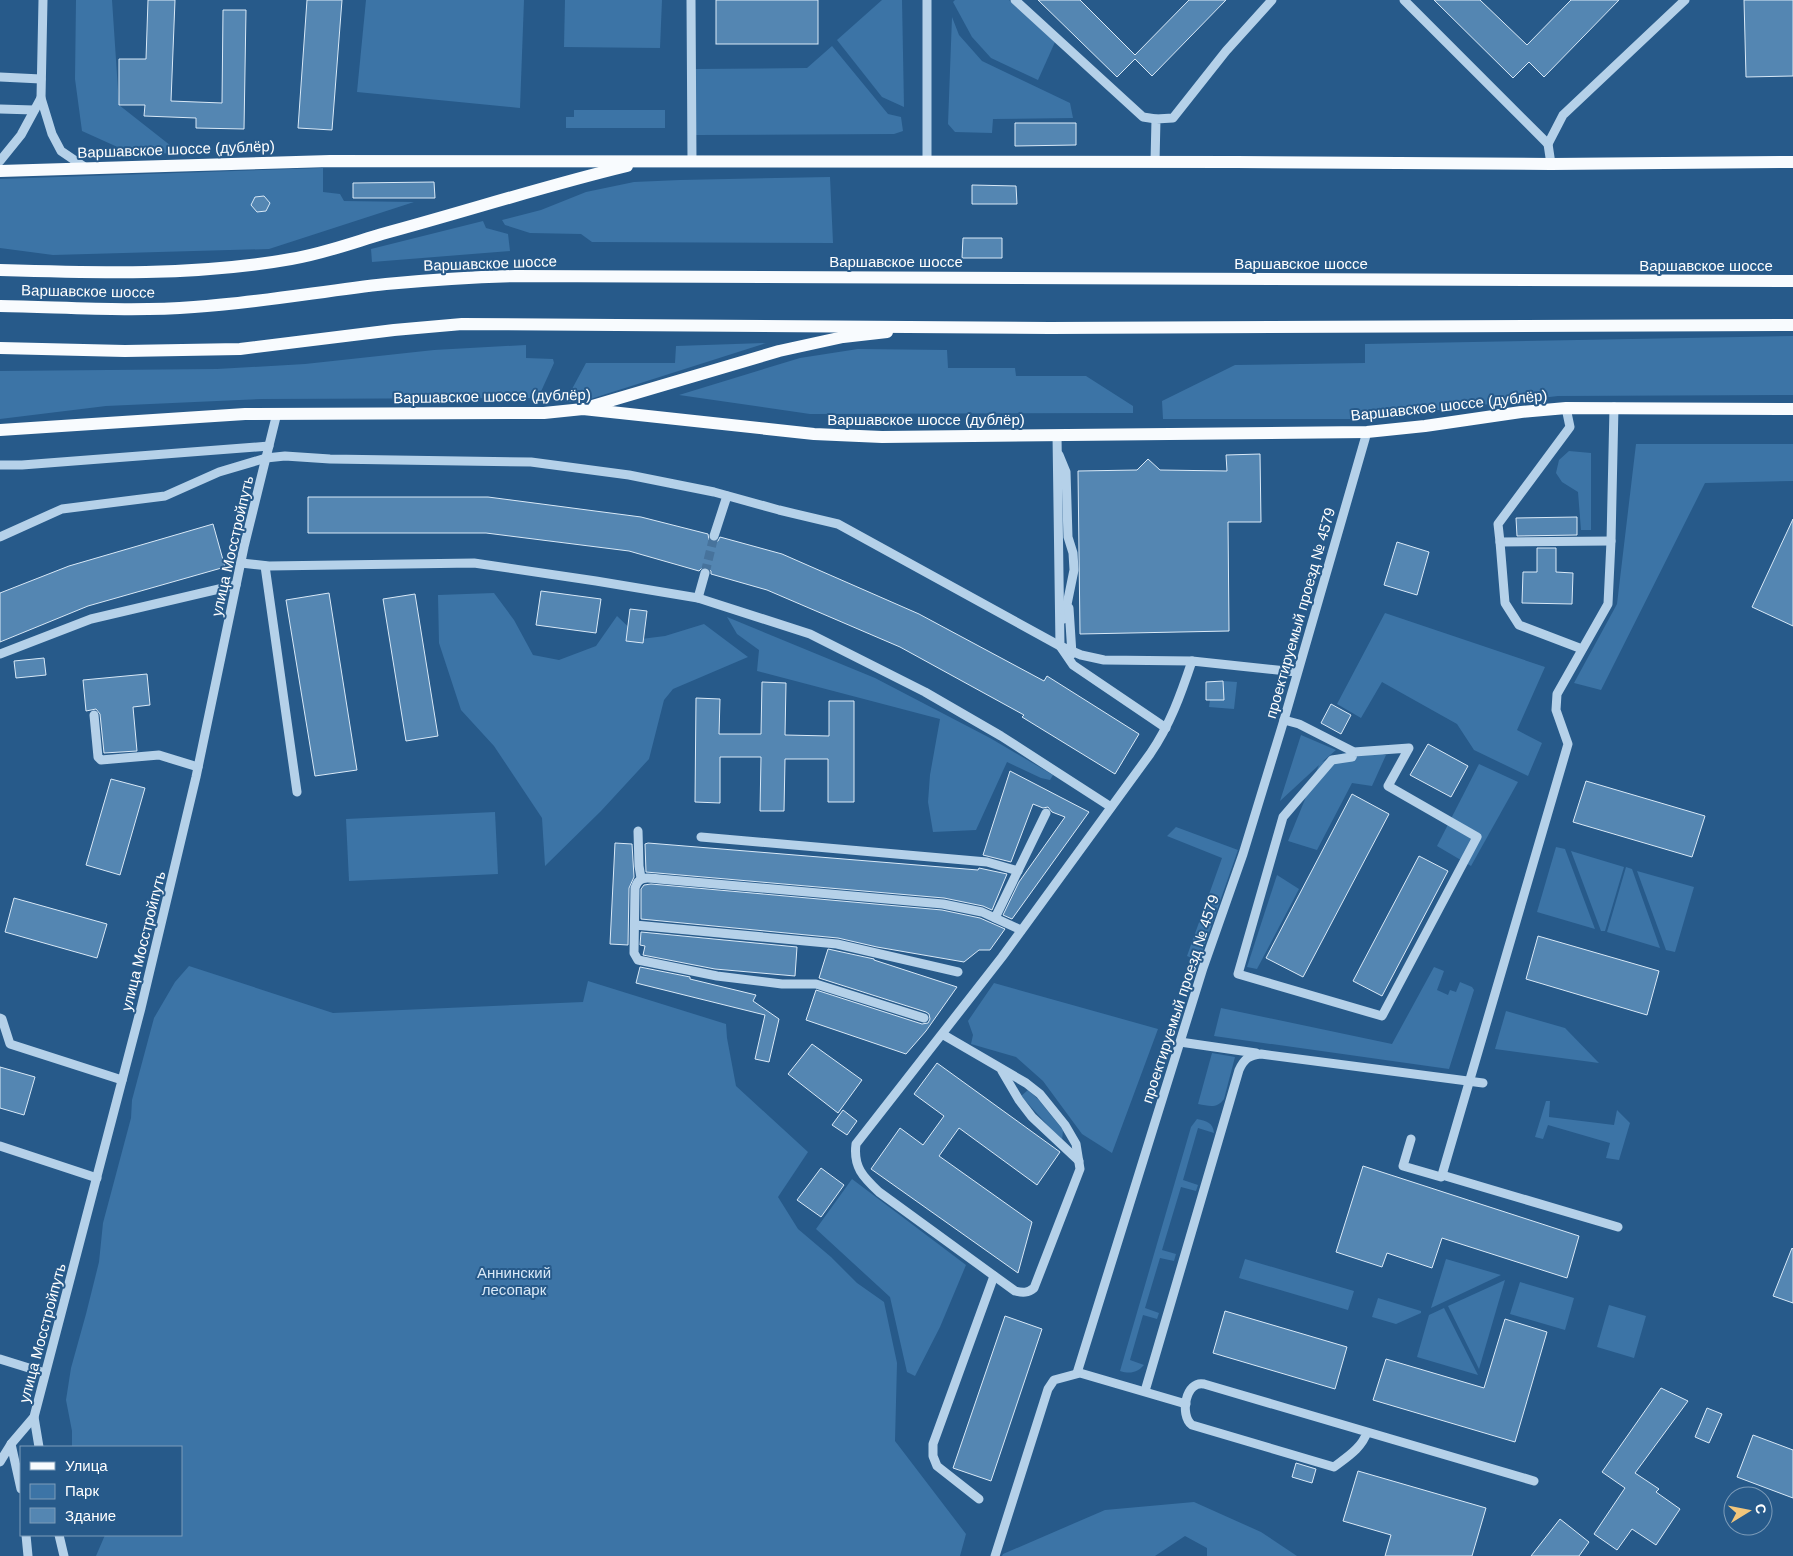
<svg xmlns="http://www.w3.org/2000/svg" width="1793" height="1556" font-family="Arial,sans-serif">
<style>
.green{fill:#3c74a6}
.building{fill:#5486b2;stroke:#d9e9f7}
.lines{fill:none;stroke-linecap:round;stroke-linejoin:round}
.minor-tunnel{stroke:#47739c;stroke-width:9;stroke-dasharray:9 4.5;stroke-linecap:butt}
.minor{stroke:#b5d1e9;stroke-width:9}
.major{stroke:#f8fbfe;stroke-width:12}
.labels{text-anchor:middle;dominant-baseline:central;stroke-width:4;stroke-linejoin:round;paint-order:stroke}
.street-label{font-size:15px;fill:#fff;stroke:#275a8a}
.park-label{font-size:15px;fill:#d9e9f7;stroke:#275a8a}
</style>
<rect width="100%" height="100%" fill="#275a8a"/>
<g class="green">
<path d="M76,0H112L119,105L180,153L133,154L82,131L75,79Z"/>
<path d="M366,0H524L520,108L357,92Z"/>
<path d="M565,0H662L660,48L564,47Z"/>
<path d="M882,0H902L904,107L882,97L837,40Z"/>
<path d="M955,0H1009L1055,42L1038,80L991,58L972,37L953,2Z"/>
<path d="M952,17L959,35L982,61L1070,103L1073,118L993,119L992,133L955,132L948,124Z"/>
<path d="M832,46L888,114L901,117L903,131L894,134L695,135V69L807,68Z"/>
<path d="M574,110H665V128H566V117H574Z"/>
<path d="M323,168V192L340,194L344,201L414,202L269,249L53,255L0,248V179Z"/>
<path d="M830,177L833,243L592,242L581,234L530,233L505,225L502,220L541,210L586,192L634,182L680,180Z"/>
<path d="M483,221L486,228L508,234L510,251L372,262L371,249Z"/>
<path d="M1793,336V395L1558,396L1362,419H1163L1162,401L1235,365L1365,363V344Z"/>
<path d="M766,343L581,402H565L586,363H675L676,346Z"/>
<path d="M526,345V358L553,359L554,363L538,398L262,399L106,406L0,419V371L217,369L305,364L434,350Z"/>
<path d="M858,349L947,350L948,368H1015L1016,376H1086L1133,406V413L810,414L679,395L800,358Z"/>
<path d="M1636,444H1793V481L1705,483L1601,690L1574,683L1617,604Z"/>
<path d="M1569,451L1591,453V530H1581L1578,492L1562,482L1556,473L1559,460Z"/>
<path d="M494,593L514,620L533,655L559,660L596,646L617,616L641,639L665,636L704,624L748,657L673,689L664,700L649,759L601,811L545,866L542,818L494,746L461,710L439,643L438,595Z"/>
<path d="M1385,613L1545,667L1517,730L1542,743L1528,776L1474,750L1457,724L1382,682L1361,718L1337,704Z"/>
<path d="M727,617L875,678L990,738L1053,775L1050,780L1041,778L1007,762L976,830L933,832L928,802L930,775L940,719L757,671L759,650L737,634Z"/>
<path d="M1223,681L1237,682L1234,709L1209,707L1210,700H1224Z"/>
<path d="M1301,735L1336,750L1322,762L1340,754L1363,749L1386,755L1372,786L1352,783L1317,850L1288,841L1319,765L1280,801Z"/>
<path d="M1479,764L1518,782L1471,866L1437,846Z"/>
<path d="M495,812L498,874L349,881L346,819Z"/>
<path d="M1176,827L1238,850L1199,961L1187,956L1222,858L1167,836Z"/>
<path d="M1556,847L1565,849L1595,929L1537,912Z"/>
<path d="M1571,851L1624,867L1605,931H1601Z"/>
<path d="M1626,867L1632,869L1660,948L1607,932Z"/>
<path d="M1637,871L1694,887L1675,952L1666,950Z"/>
<path d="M1277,875L1299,889L1257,969L1247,967Z"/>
<path d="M189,966L333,1013L583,1002L588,981L726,1024L727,1038L736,1086L808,1152L778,1197L798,1229L831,1257L857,1283L884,1302L897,1363L895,1441L966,1534L960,1556H96L105,1535H181V1447H72V1431L66,1400L71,1368L86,1314L99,1262L103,1223L131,1118L132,1100L154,1018L175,982Z"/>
<path d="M1434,967L1444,971L1437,990L1448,995L1450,990L1456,992L1460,982L1472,987L1474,990L1449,1069L1214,1036L1221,1008L1392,1044Z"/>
<path d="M994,983L1158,1029L1112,1153L1082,1134L1043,1081L1016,1057L971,1044L973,1035L968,1021Z"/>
<path d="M1506,1011L1565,1028L1599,1063L1495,1049Z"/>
<path d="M1212,1053L1235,1057L1224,1099C1217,1109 1209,1106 1198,1104Z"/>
<path d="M1028,1090L1038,1099L1063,1130L1062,1141L1021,1096Z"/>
<path d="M1546,1101H1550L1549,1117L1614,1125L1617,1110L1630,1123L1619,1160L1606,1158L1610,1143L1548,1125L1543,1139L1535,1137Z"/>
<path d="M1197,1119C1206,1121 1213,1122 1214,1133L1198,1128L1183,1180L1198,1185L1196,1191L1181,1187L1162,1250L1176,1254L1174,1261L1160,1258L1145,1308L1159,1313L1157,1319L1143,1315L1130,1360L1144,1365C1137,1373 1130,1374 1120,1371L1191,1127Z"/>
<path d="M852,1179L966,1265L940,1327L915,1376L907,1372L890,1297L816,1229Z"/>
<path d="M1245,1259L1354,1291L1348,1310L1239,1278Z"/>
<path d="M1446,1259L1501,1275L1431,1308Z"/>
<path d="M1505,1280L1479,1369L1448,1306Z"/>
<path d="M1520,1282L1574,1298L1565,1330L1510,1314Z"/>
<path d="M1378,1298L1421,1311V1313L1396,1324L1372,1317Z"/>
<path d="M1609,1305L1646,1316L1634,1358L1597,1347Z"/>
<path d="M1444,1308L1478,1375L1417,1357L1429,1315Z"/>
<path d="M1194,1502L1261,1532L1297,1556H1207V1548L1185,1536L1155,1556H1002L1003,1554L1105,1510Z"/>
</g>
<g class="building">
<path d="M148,0H175L171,101L222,103L223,10H246L244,129L196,128V118L144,116L145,105H119V59H146Z"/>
<path d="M307,0H342L332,130L298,128Z"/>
<rect x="716" y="0" width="102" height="44"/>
<path d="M1038,0H1080L1135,55L1189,0H1226L1152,76L1135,59L1117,77Z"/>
<path d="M1434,0H1480L1527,45L1571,0H1619L1544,77L1529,62L1513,78Z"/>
<path d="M1744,0H1793V76L1746,77Z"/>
<path d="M1015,123H1076V145L1015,146Z"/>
<path d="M434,182L435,198H353V183Z"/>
<path d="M972,185L1016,186L1017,204H972Z"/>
<path d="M264,196L270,203L266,211L257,212L251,205L255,197Z"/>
<path d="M963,238H1002V258H962Z"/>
<path d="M1260,454L1261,522H1228L1229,631L1080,634L1078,471L1137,470L1148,459L1160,470L1227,471L1226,455Z"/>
<path d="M308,497H488L641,517L708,534L709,540L713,542L718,541L720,537L782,554L919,614L1044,681L1047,676L1139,734L1115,774L1022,717L1024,715L900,647L767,590L711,574V571L707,567H703L699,571L629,551L486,533H308Z"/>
<path d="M1577,517V535L1517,536L1516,518Z"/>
<path d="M1793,519V626L1752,607Z"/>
<path d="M213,524L225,567L88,606L0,642V593L69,566Z"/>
<path d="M1397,542L1429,552L1417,595L1384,585Z"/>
<path d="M1537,548H1556V572L1573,573L1572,604L1522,603L1523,572H1537Z"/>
<path d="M541,591L601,599L596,633L536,625Z"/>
<path d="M329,593L357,770L315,776L286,600Z"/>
<path d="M415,594L438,736L406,741L383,599Z"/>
<path d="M630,609L647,611L643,643L626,641Z"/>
<path d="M44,658L46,675L16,678L14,661Z"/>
<path d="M147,674L150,705L133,707L137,751L104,753L100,714L96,709L86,711L83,680Z"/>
<path d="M1223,681L1224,700H1206V682Z"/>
<path d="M762,682L786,683L785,735L829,736V701H854V802H828V759H785L784,811H760L761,757H720V803L695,802L696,698L720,699L719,734H761Z"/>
<path d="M1331,704L1351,715L1341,734L1321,723Z"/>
<path d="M1428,744L1468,766L1451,797L1410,775Z"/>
<path d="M1010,771L1089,812L1012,919L1003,915L1019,882L1065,817L1052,812L1048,807L1043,808L1033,804L1011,862L983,855Z"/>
<path d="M111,779L145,788L120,875L86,865Z"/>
<path d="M1586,781L1705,816L1692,857L1573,822Z"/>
<path d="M1352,794L1389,814L1303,977L1266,958Z"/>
<path d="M615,843L632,844L634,877L629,888L628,945L610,944Z"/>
<path d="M648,843L978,870L979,868L1007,874L992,910L983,906L944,898L646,872L645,844Z"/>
<path d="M1419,856L1448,871L1382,996L1353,981Z"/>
<path d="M651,884L942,910L980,918L1005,929L990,950H979L964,962L877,947L838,938L641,919V889L644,885Z"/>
<path d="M14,898L107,924L97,958L5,932Z"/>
<path d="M641,932L797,947L795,976L715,969L643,955L645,946L640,945Z"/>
<path d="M1538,936L1659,971L1647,1015L1526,979Z"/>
<path d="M828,949L874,959V960L957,987L926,1031L906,1054L806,1020L816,990L922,1024L928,1023L930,1019L929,1014L926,1012L819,978Z"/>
<path d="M640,967L690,977V979L756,995L753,1001L779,1019L769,1062L755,1059L765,1015L636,983Z"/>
<path d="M812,1044L862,1080L838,1113L788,1074Z"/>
<path d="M937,1063L1060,1152L1037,1185L959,1128L939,1156L1032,1222L1018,1273L871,1169L900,1128L923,1145L944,1116L914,1094Z"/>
<path d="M0,1067L35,1077L24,1115L0,1108Z"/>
<path d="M843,1110L857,1121L847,1135L832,1125Z"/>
<path d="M1363,1166L1579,1236L1567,1278L1442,1238L1432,1268L1387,1253L1382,1267L1336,1252Z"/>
<path d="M821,1168L844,1185L821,1217L797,1200Z"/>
<path d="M1792,1248L1793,1249V1303L1773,1296Z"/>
<path d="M1225,1311L1347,1347L1335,1389L1213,1353Z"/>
<path d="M1005,1316L1042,1329L991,1481L953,1468Z"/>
<path d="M1505,1319L1547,1332L1515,1442L1373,1400L1386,1359L1484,1388Z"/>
<path d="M1661,1388L1688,1401L1635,1473L1659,1489L1656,1492L1680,1509L1656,1545L1632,1529L1617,1550L1594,1534L1625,1488L1602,1472Z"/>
<path d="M1707,1408L1722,1414L1709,1443L1695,1437Z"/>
<path d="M1753,1435L1793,1450V1498L1737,1477Z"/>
<path d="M1296,1463L1316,1469L1312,1483L1292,1477Z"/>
<path d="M1358,1471L1486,1508L1472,1556H1385L1391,1535L1343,1521Z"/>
<path d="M1560,1519L1589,1542L1579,1556H1531Z"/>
</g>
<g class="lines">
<path class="minor-tunnel" d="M705,573L714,536"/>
<g class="minor">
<path d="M43,0L41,98L52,134L61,151L86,168"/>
<path d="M691,0L692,161"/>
<path d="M1015,0L1143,117L1156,119"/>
<path d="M1404,0L1548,144L1563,115L1685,0"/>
<path d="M0,77L41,79"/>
<path d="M0,109L34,110"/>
<path d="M1548,144L1551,164"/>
<path d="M0,161L21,135L41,98"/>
<path d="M927,161V0"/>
<path d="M1155,162L1156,119L1173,118L1226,51L1272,0"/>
<path d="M1566,408L1570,427L1498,524L1500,542L1611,541"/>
<path d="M1057,435L1060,646L1073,665L1166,728"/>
<path d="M1059,455L1066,472L1068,537L1073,553L1074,570L1064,619"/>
<path d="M0,465H22L269,446"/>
<path d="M714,536L727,496"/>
<path d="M0,537L62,509L165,496L219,472L266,458L285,456L330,459L531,462L629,475L714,492L779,510L838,524L1060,646L1081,655L1104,660L1192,661"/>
<path d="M1500,542L1505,603L1519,625L1582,649"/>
<path d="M241,563L269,566L474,563L596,581L698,598L810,634L925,692L1001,736L1111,807"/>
<path d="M265,566L297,792"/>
<path d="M698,598L705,573"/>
<path d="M1069,608L1072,654"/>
<path d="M0,654L91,619L236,585"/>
<path d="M94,715L98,757L101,760L159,755L198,767"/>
<path d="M1284,720L1299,724L1354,752L1409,748L1388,786L1477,837L1382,1016L1238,974L1283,817L1332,760L1352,757L1354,752"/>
<path d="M638,831L639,866L641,878"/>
<path d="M701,837L987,862L1018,871"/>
<path d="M995,918L1046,813"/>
<path d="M635,925L837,944L958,972"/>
<path d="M0,1018L2,1019L10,1044L122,1080"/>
<path d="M924,1018L816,984H782L717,976L638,960L634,953L635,888C639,875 648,878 659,879L943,904L982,912L1021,930"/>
<path d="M942,1034L1026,1083L1040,1094L1065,1125L1076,1144L1080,1169L1034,1288C1028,1293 1023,1293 1015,1291L879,1192C863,1177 853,1167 856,1144L1002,957L1150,754C1170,725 1181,694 1192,661L1296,672"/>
<path d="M1180,1042L1256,1053"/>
<path d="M1002,1071L1019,1100L1032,1117L1079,1161"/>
<path d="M1411,1139L1403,1166L1441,1177L1442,1175L1618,1227"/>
<path d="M0,1146L97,1178"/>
<path d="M1442,1175L1568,744L1556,710L1557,694L1608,604L1611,541L1614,407"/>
<path d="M0,1359L45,1373"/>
<path d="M1077,1373L1203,968L1243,854L1284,720L1367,432"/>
<path d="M1145,1391L1239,1070C1244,1059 1249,1055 1261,1054L1483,1083"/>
<path d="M34,1417L39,1447"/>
<path d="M1367,1432C1362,1448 1347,1457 1334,1467L1192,1425C1179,1415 1186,1380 1204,1384L1534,1481"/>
<path d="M11,1444L21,1489"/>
<path d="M0,1462L11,1444L34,1417L141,1008L196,777L244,547L277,413"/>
<path d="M979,1499L937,1466L933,1456V1444L994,1276"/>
<path d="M26,1535L28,1556"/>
<path d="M59,1535L64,1556"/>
<path d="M995,1556L1048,1389L1054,1380L1080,1373L1186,1404"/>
</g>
<g class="major">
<path d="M0,171L330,161L1236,162L1551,164L1793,162"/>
<path d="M0,270C96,273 196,276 291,259C322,254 352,243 382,234C464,212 544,186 627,166"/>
<path d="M0,306C64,307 130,312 194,307C258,303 322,291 386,284C429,280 472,277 515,276L1793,281"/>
<path d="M0,348L125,351L240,349L394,330L462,324L1050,328L1793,325"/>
<path d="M589,407L779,351L843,337L887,332"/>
<path d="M0,430L245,414L544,413L583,409L814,434L882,437L1367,432L1425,426L1521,412L1566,408L1793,409"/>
</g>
</g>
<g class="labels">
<g class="street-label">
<text transform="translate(176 149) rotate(-2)">Варшавское шоссе (дублёр)</text>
<text x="896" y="261">Варшавское шоссе</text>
<text transform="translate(490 263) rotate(-2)">Варшавское шоссе</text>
<text x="1301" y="263">Варшавское шоссе</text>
<text x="1706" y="265">Варшавское шоссе</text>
<text transform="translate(88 291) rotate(1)">Варшавское шоссе</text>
<text transform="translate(492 396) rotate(-1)">Варшавское шоссе (дублёр)</text>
<text transform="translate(1449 405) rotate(-6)">Варшавское шоссе (дублёр)</text>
<text x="926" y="419">Варшавское шоссе (дублёр)</text>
<text transform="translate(232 546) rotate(-77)">улица Мосстройпуть</text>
<text transform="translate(1300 613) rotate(-74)">проектируемый проезд № 4579</text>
<text transform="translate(143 941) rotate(-76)">улица Мосстройпуть</text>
<text transform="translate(1180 999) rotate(-72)">проектируемый проезд № 4579</text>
<text transform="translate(42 1333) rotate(-75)">улица Мосстройпуть</text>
</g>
<g class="park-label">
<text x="514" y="1272">Аннинский<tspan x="514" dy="17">лесопарк</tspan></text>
</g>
</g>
<rect x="20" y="1446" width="162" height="90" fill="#275a8a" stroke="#7d9cb9"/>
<rect x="30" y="1462" width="25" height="8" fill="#f8fbfe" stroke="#7d9cb9"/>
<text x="65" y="1471" font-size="15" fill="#ffffff">Улица</text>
<rect x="30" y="1484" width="25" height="15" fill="#3c74a6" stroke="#7d9cb9"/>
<text x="65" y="1496" font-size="15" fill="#ffffff">Парк</text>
<rect x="30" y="1508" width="25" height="15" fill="#5486b2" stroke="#7d9cb9"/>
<text x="65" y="1521" font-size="15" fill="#ffffff">Здание</text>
<g transform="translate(1748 1511) rotate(80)"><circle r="24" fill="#275a8a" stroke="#7d9cb9"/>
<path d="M0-4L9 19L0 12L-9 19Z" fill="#f2c67b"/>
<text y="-8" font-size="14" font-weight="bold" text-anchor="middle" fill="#ffffff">С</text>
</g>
</svg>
